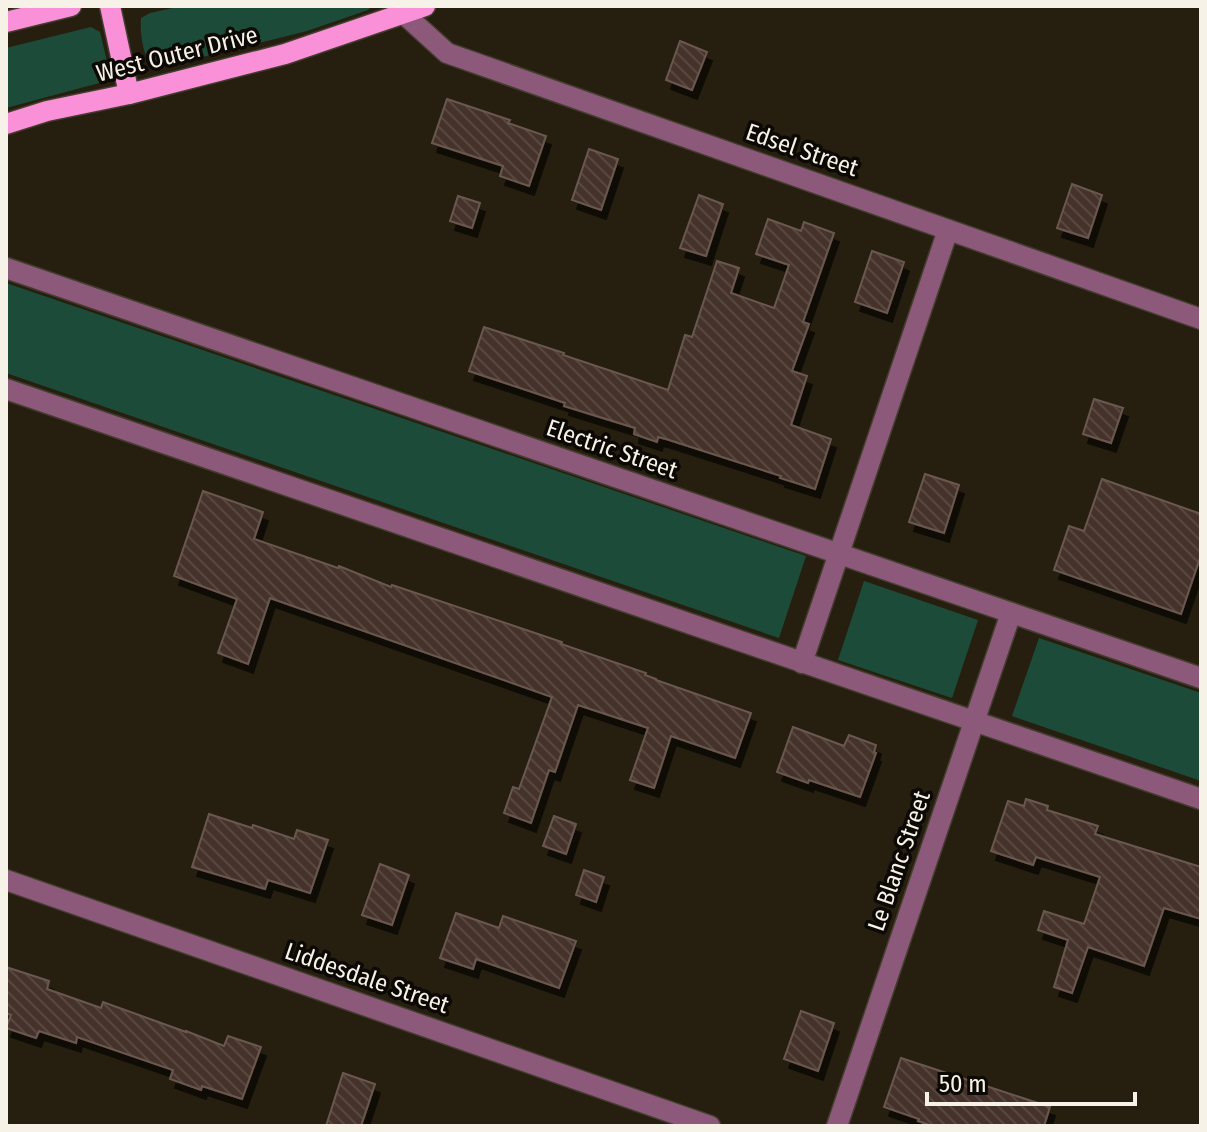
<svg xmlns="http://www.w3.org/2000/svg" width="1207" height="1132" font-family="'Fira Sans Condensed',sans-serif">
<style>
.grass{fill:#1c4c39}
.building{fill:url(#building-back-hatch);stroke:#6b5850;stroke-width:2;filter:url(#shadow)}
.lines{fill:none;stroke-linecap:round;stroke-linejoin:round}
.minor-casing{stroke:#433d2e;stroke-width:23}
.major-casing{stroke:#433d2e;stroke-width:23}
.minor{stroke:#8c597a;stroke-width:20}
.major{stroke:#fa90d7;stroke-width:20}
.labels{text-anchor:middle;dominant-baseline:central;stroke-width:7;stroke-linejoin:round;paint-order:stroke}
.street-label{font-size:24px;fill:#f7f2e8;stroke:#0c0904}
</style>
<defs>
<pattern id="building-back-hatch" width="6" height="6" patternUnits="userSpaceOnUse" patternTransform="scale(2)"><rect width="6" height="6" fill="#45332c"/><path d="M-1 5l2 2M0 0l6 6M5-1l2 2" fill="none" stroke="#574740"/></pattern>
<filter id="shadow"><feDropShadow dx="5" dy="9" stdDeviation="0" flood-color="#0009"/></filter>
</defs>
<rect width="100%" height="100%" fill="#261f10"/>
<g class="grass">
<path d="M182,6H372L368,10L307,31L162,67L153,66C142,55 140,33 141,18L150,13Z"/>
<path d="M91,27L100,32L110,74L103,82L6,108V48Z"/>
<path d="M6,283L806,556L779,638L6,373Z"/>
<path d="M864,581L978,620L952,698L838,660Z"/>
<path d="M1039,638L1201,693V781L1012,716Z"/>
</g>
<g class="building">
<path d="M680,41L707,52L692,90L666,80Z"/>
<path d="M447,99L510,120L508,123L546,136L529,186L500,176L503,166L432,143Z"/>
<path d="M589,149L618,159L601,210L572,200Z"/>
<path d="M1072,184L1102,195L1088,238L1057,228Z"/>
<path d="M699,195L723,204L706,256L680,248Z"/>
<path d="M458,196L480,203L472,228L450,221Z"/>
<path d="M768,219L801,231L804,222L834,233L803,322L809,324L792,371L807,376L791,425L831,439L815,489L780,478L781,476L666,439L658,437L657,442L634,434L635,428L564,406L565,403L469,371L484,327L564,353L563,355L668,390L685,335L692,337L717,261L739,268L731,293L774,308L789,265L756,254Z"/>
<path d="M872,251L904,262L887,313L855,302Z"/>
<path d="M1094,399L1123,408L1111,443L1083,434Z"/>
<path d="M925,474L959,485L944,533L909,522Z"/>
<path d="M1102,479L1201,514V555L1181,614L1054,570L1069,526L1084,531Z"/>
<path d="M203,491L263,512L254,539L338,568L339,566L391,587L392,585L562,642L561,644L646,673L645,675L656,679V680L751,713L735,758L671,736L654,788L630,780L648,728L578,705L555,772L549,770L531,823L504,813L513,787L519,789L552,697L270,598L248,664L218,653L237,599L174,576Z"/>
<path d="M793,727L844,746L849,735L876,745L874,752L876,753L860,797L809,780L808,783L777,772Z"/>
<path d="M1026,799L1048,806L1047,810L1098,826L1095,834L1201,867V919L1164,908L1144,966L1088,947L1072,993L1054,987L1068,940L1038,930L1044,911L1084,924L1100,877L1036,857L1033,865L991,851L1008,801L1024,806Z"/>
<path d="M209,814L252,828L253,825L294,839L297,830L328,840L310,893L268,880L265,889L192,867Z"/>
<path d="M554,816L576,824L566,854L543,846Z"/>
<path d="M380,864L409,875L392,925L362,915Z"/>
<path d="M584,870L604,877L596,902L576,895Z"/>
<path d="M456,913L499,928L503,916L576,941L559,988L476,959L473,969L440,958Z"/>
<path d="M6,967L49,981L47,989L101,1008L103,1002L186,1032V1031L224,1046L228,1036L261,1047L242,1099L202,1086L201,1090L170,1079L173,1070L77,1037L76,1043L39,1031L36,1038L6,1028L11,1015L6,1013Z"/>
<path d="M801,1011L834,1023L818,1071L784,1059Z"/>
<path d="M901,1058L1050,1107L1044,1126H932L918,1121L919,1119L884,1107Z"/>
<path d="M343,1073L375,1084L361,1126H326Z"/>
</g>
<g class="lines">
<g class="minor-casing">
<g id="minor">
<path d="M402,6L404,14L447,53L1201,319"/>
<path d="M6,268L1201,678"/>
<path d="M6,389L1201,799"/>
<path d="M802,663L948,230"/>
<path d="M6,880L710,1126"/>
<path d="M837,1126L1011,613"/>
</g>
</g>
<g class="major-casing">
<g id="major">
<path d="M110,6L129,94"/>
<path d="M6,22L71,6"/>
<path d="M6,124L47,111L129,94L285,54L425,6"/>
</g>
</g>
<use href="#minor" class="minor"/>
<use href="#major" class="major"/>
</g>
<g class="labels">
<g class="street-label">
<text transform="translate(177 54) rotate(-14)">West Outer Drive</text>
<text transform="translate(802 150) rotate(19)">Edsel Street</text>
<text transform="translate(612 449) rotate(19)">Electric Street</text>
<text transform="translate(899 861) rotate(-71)">Le Blanc Street</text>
<text transform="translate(367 978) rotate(19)">Liddesdale Street</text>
</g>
</g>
<rect width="1207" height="1132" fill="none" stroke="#f7f2e8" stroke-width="16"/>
<path d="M927 1092v12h208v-12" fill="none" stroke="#f7f2e8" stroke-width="4"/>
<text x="939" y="1092" font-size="24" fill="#f7f2e8" stroke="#0c0904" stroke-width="6" paint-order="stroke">50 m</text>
</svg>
